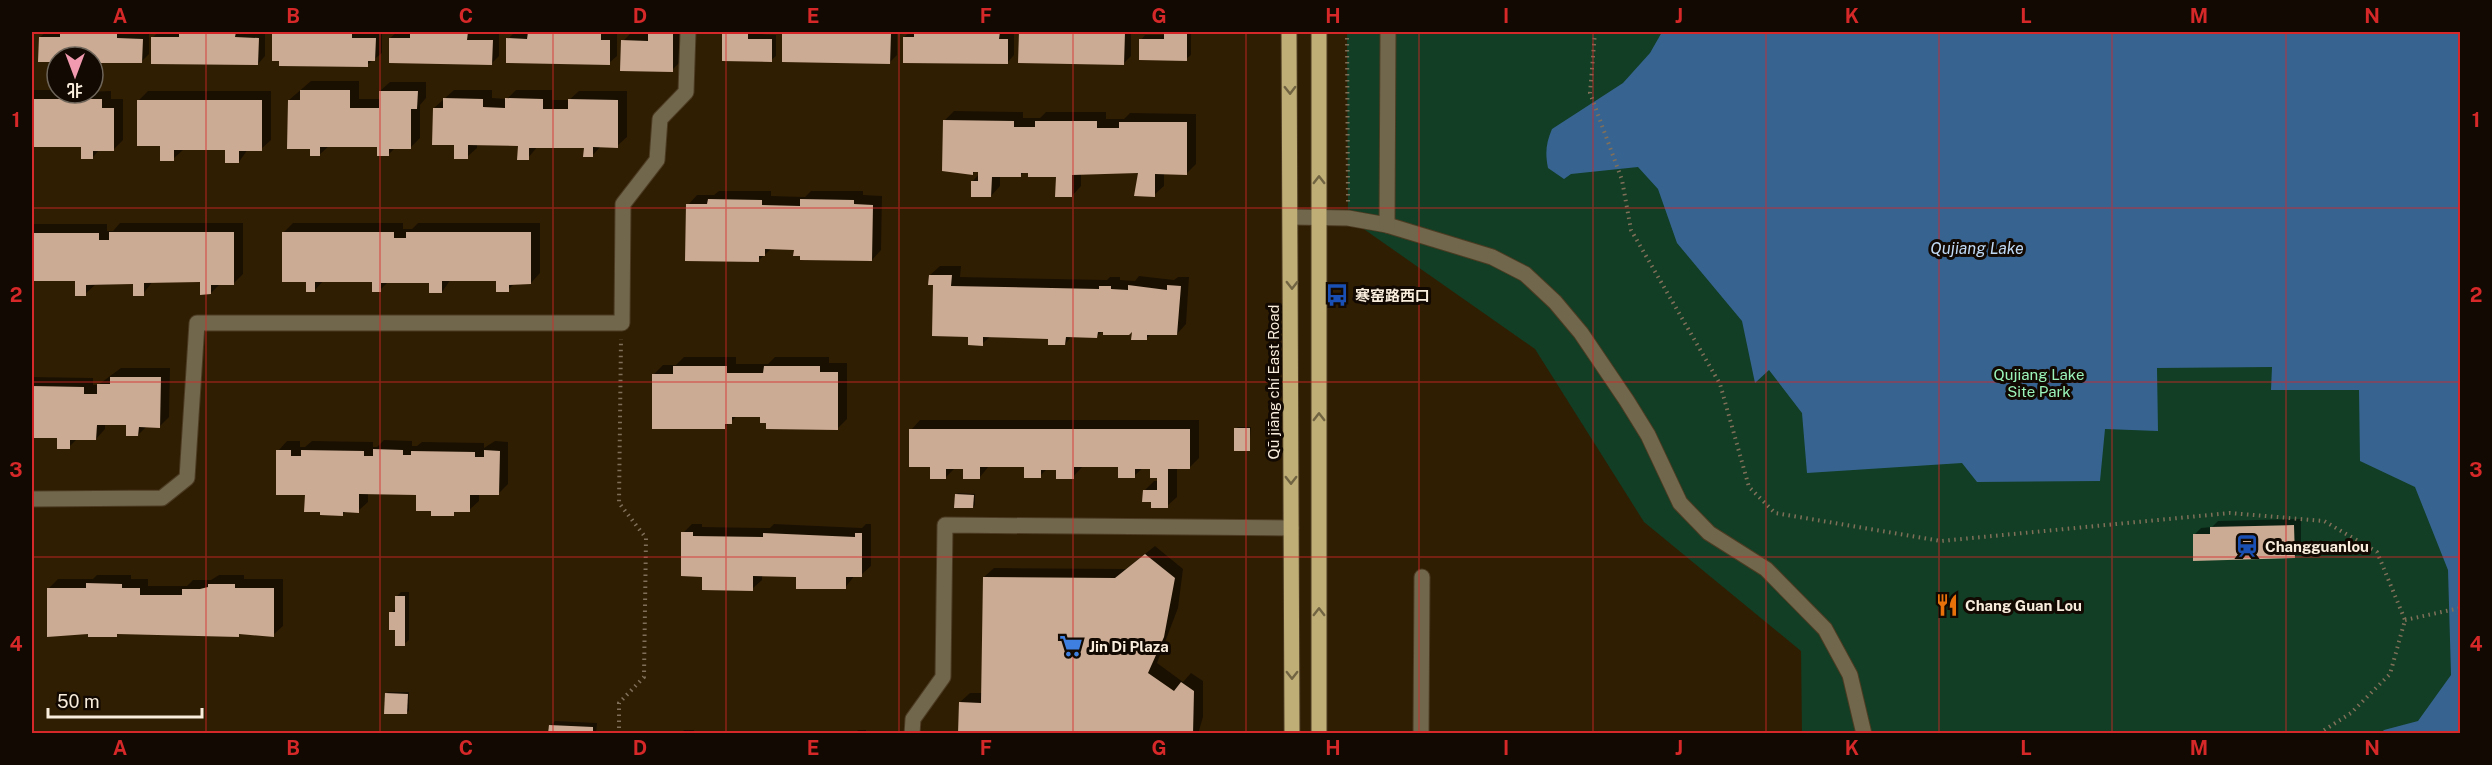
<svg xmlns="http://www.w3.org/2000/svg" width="2492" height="765" font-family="'Public Sans','Noto Sans SC',sans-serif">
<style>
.green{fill:#113e24}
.water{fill:#376391}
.shadow{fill:#0007}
.building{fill:#ccab94}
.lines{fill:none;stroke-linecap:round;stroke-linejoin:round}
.minor-casing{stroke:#4c3b22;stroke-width:17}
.major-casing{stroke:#4c3b22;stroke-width:17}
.path{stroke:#80705a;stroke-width:4;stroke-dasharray:1.5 4.5;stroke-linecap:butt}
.minor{stroke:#70674d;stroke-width:15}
.major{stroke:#bfae76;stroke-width:15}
.oneway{stroke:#716442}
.grid{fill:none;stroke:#d62828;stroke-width:1.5;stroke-opacity:0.55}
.labels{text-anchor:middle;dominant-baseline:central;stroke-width:6;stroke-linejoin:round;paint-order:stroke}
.poi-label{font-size:15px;font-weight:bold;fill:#f9eddd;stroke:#120a02;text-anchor:start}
.park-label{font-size:15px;fill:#9bf5ba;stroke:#120a02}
.street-label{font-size:15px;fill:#f9eddd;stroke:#120a02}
.water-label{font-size:16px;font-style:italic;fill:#c0daf6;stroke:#120a02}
.neatline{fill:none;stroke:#d62828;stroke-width:2}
.grid-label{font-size:20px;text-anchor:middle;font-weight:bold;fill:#d62828}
</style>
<rect width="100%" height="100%" fill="#301e03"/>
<path class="green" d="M1347,32H2460V733H1802L1801,651L1644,522L1535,349L1348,218Z"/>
<path class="water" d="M1662,32H2460V733H2381L2384,730L2418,721L2451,675L2448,570L2415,487L2360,461L2359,390H2271L2272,367L2157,368L2158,431L2105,429L2100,481L1977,482L1962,463L1807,473L1802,413L1769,370L1755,383L1742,321L1677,243L1658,189L1638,167L1571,174L1564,179L1548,168C1545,153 1546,143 1552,129L1623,83L1650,53Z"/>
<g class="shadow">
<path d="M46,32H149V54L141,62L93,61V57H57V61L40,37Z"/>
<path d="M159,32H265V56L258,64L153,37Z"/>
<path d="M274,32H382V53L367,65L273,59Z"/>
<path d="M397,32L499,33V56L492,63L390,38Z"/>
<path d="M515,32L617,33V56L609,63L508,39Z"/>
<path d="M649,32H680L679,63L672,70L623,41L630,34H649Z"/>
<path d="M724,32L776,35V56L771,60H723Z"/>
<path d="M786,32H897V55L890,62L784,33Z"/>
<path d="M910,32H1014V55L1007,63L904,37Z"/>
<path d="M1020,32H1131V56L1124,63L1020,62Z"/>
<path d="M1166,32H1191V55L1186,59L1141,40L1145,35H1166Z"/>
<path d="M311,81H359V99H380V91L390,82H426V98L420,105V138L410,148H395L388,155L379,146H329L319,155L312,148L289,100Z"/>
<path d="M32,90H57V93L111,91V99H123V140L114,149H100L93,157L82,145H34L32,151Z"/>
<path d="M454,90H492V98L507,99L516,90H552V100H569L579,91H627V137L617,146H601L592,156L585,147L538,146L528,158L519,144H477V148L467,157L434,108Z"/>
<path d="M148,91H271V140L261,149H248L239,162L227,149L183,150L173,159L139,100Z"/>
<path d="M954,111L1023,112V118H1040L1046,112H1106V119H1124L1130,113L1196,114V164L1186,174L1164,173V186L1154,195H1136L1139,172L1081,173V186L1072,196L1058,176L1024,172L1021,175H1000V186L991,196L972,182L979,174V170L973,173L944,121Z"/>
<path d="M719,191H771V196L805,197L811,191H863V195L882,196L881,250L872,260L801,255L795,248H772L758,261L688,205L697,195H714Z"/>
<path d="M120,223H243V274L233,284H220L211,293L201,281H153L143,294L134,283L95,285L85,294L77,279H32V224H107V231H113Z"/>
<path d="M293,223H403V229H412L418,223H540V273L531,283H515L508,290L498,279H451L442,292L430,282H388L380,290L374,280H324L315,290L283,233Z"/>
<path d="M940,266H961L960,277L1107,280L1110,277H1120V280L1135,281L1139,276L1174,280L1178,277H1189L1186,324L1177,334L1152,333L1146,339L1133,329H1105L1097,336H1072L1065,344L1050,337L991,336L982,344L970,336L935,284L930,275Z"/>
<path d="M684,357H736V364H768L775,357H829V363H847V419L838,428L767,422L761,415H738L724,428L654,374L663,365H676Z"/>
<path d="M121,368H170L169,417L160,426H147L138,435L128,424L105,423V429L96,439H77L69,447L58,437L32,436V377L93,378V385H98Z"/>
<path d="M920,420H1199V458L1190,467H1177V497L1167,506L1152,500L1144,491L1154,481H1158L1152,468H1143L1134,476L1119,466H1083L1073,477L1057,468H1048L1040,476L1026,466H989L980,477L965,468H955L946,477L931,466L911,430Z"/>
<path d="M1238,427H1251L1249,449L1236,429Z"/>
<path d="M384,440L412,441V446H417L422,442L484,443V448L495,441L508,442V484L498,494L479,493V501L469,510H457L453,514L432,510L418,494L368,493V502L358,511H346L343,514L306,494L278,451L287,441H300V447H305L312,441L373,442V447H377Z"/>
<path d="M958,493L975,494V505L973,507L956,495Z"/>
<path d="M2301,519V549L2294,557L2194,535L2201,528L2212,527L2218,521Z"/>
<path d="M692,524H702V527L770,528L774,524L862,528L866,524H871V566L861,575H855L845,588L798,575H762V580L752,589L704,575L683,533Z"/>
<path d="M1155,546L1183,569L1178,608L1157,663L1183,682L1191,673L1203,681V717L1198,734H960V702L970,693H983L984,577L994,568L1126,569Z"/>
<path d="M97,575H131V579H148V586H187L193,580H211L219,575H244V579H283V626L273,635L241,632L238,636L119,633L116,635L76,633L73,635H49V588L58,579H93Z"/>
<path d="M401,592H409V640L404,644L391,613L396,608V597Z"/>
<path d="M388,692H409V711L407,712L386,694Z"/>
<path d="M555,721L597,723L596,734H550V726Z"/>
<path d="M684,730H694V734H681Z"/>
<path d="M858,730H866V734H855Z"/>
<path d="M766,731H787V734H763Z"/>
</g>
<g class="building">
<path d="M60,32H117V38L143,39L142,63H93V57H57V62H38L39,37H60Z"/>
<path d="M179,32H236L235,37L259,38L258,65L151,64V37H179Z"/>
<path d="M272,32H352V38H376L375,61H368V67L279,66V61H272Z"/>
<path d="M410,32H468L467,40H493L492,65L389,63V38H410Z"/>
<path d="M528,32H601V40H610V65L506,63V38L527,39Z"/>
<path d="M648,32H673V72L620,71L621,40L648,41Z"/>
<path d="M722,32H748V39H772V62L722,61Z"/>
<path d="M866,32L891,33L890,64L782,62V33Z"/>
<path d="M927,32H1000L999,39H1008V64L903,63V37H914V33Z"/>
<path d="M1019,32H1125L1124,65L1018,63Z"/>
<path d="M1164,32H1187V61L1139,60V39H1164Z"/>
<path d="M300,90H350V108H379V91H418L417,109H411V149H389V156H377V147H320V156H310V149H287L288,100H300Z"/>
<path d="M443,98L483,99V107L505,108V98L543,99V109H568V99L618,100V148L593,147V157H583L584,148H529V160H517L518,146L468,145V159H454V145H432L433,108H443Z"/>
<path d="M32,99H102V108H114V151H93V159H81V147H32Z"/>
<path d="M137,100H262V151H239V163H225V150H174V161H160V146H137Z"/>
<path d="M943,120L1014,121V127H1035V121H1097V128H1119V122H1187V175L1155,174V197L1134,196L1138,173L1072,175V197H1055L1056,177H1028V173H1021V177H992L991,197H971V181H978V172H973V175L942,171Z"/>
<path d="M708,199L762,200V205L800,206V199L854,200V204L873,205L872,261L800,260V256H793L794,250L765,249V256H759V262L685,261L686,204H707Z"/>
<path d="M109,232H234V285H211V294L200,295V282L144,283V296H133V284L86,285V296H75V281H32V233H99V240H109Z"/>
<path d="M282,232H394V238H406V232H531V284L509,285V292H496V281H442V293H429V283H381V292H372V282H315V292H306V282H282Z"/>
<path d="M929,275H952L951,286L1099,289V286H1111V289L1128,290V285L1167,290V285L1181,286L1177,335H1147V340H1131L1132,332L1129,335H1103V332H1098L1097,338L1066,337L1065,345H1048V339L983,337V346L968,345V337L932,336L933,285H928Z"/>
<path d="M673,366H727V373H763L764,366H820V372H838V430L766,429V423H760V417H732V424H725V429H652V374H673Z"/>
<path d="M110,377H161L160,428L139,427L138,436H126V425H97L96,440H70V449H57V438H32V386L84,387V394H97V384H110Z"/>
<rect x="1234" y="428" width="16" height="23"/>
<path d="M909,429H1190V469H1168V508H1151V502H1142L1143,490H1157V478H1150V469H1135V478H1118V467H1074V479H1056V470H1041V478H1024V467H980V479H963V469H946V479H930V467H909Z"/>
<path d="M373,449L403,450V455H411V451L475,452V457H484V450L500,451L499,495H470V512H454V516H431V511H416V495L359,494V513L343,512V516L320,515V512H304L305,495H276V450H291V456H301V450L364,451V456H373Z"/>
<path d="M955,494L974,495L973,508H954Z"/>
<path d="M2294,525L2295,558L2193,561V534H2210V527Z"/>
<path d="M681,532H693V536L763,537V533L855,537V533H862V577H846V589H796V577L753,576V591L702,590V577L681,576Z"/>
<path d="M1145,554L1175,578L1164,637L1148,673L1174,691L1181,682L1194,691L1193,734H958L959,702L981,703L983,577L1115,578Z"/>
<path d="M86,583L122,584V588H140V595H182V589H200L208,587V584H235V588H274V637L239,634V637L117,634V637H88V634L47,637V588H86Z"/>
<path d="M395,596H405V646H395V630H389V612H395Z"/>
<path d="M385,693L408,694L407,714H384Z"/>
<path d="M549,725L593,727V734H548Z"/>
</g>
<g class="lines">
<g class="minor-casing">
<g id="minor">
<path d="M1292,217L1348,218L1387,225L1492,257L1525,274L1555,302L1581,333L1627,401L1648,435L1680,503L1709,533L1766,569L1825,629L1850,675L1864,734"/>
<path d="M1387,225L1388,32"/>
<path d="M32,499L162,498L187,478L197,323H622L623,204L657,160L660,119L686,92L688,32"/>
<path d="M912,734L913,719L943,677L945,525L1291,528"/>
<path d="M1421,734L1422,577"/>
</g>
</g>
<g class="major-casing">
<g id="major">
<path d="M1289,32L1292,734"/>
<path d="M1319,734V32"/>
</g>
</g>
<g class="path">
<path d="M1347,32L1348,202"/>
<path d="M1595,32L1590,93L1622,180L1631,230L1720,384L1749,487L1775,513L1941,541L2230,513L2324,521L2377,552L2405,620L2390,674L2351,713L2318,734"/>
<path d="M2405,620L2460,608"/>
<path d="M619,734V703L644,677L646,538L619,503L621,339"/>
</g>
<use href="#minor" class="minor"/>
<use href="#major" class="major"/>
</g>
<defs><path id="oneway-chevron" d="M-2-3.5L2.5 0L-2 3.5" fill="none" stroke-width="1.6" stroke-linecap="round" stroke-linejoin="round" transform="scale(1.5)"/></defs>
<g class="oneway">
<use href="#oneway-chevron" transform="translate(1290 90) rotate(89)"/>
<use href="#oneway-chevron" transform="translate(1319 180) rotate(-90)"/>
<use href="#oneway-chevron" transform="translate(1292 285) rotate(90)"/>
<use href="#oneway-chevron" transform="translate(1319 417) rotate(-90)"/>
<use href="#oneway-chevron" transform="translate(1291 480) rotate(90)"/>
<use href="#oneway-chevron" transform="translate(1319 612) rotate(-90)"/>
<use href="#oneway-chevron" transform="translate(1292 675) rotate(90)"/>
</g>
<path class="grid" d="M206,32V734M380,32V734M553,32V734M726,32V734M899,32V734M1073,32V734M1246,32V734M1419,32V734M1593,32V734M1766,32V734M1939,32V734M2112,32V734M2286,32V734M32,208H2460M32,382H2460M32,557H2460"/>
<defs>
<g id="bus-bare" transform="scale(1.8)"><path d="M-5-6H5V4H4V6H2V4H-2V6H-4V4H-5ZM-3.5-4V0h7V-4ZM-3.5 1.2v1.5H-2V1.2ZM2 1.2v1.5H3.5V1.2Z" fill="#1a4fb4" stroke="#120a02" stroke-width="2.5" paint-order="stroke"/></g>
<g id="station-bare" transform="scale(1.8)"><path d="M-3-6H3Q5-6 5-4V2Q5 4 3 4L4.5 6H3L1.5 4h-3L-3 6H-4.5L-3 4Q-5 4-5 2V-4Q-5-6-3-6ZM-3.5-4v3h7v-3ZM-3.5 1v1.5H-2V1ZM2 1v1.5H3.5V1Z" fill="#1a4fb4" stroke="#120a02" stroke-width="2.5" paint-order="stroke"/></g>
<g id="restaurant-bare" transform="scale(1.8)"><path d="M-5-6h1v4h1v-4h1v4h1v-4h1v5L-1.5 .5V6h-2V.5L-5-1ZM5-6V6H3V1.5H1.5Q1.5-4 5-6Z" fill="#e8710a" stroke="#120a02" stroke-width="2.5" paint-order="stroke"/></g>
<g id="supermarket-bare" transform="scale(1.8)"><path d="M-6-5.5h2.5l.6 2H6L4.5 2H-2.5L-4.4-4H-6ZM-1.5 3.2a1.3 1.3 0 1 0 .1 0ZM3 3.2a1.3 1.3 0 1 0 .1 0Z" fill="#3f7fe0" stroke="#120a02" stroke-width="2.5" paint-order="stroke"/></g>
</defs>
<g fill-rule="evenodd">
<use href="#bus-bare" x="1337" y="295"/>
<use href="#station-bare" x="2247" y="546"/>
<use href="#restaurant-bare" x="1947" y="605"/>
<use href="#supermarket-bare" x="1071" y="646"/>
</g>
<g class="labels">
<g class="poi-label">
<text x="1355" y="295">寒窑路西口</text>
<text x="2265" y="546">Changguanlou</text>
<text x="1965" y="605">Chang Guan Lou</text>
<text x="1089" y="646">Jin Di Plaza</text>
</g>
<g class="park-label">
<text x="2039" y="374">Qujiang Lake<tspan x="2039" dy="17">Site Park</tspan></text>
</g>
<g class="street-label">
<text transform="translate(1273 382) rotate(-90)">Qū jiāng chí East Road</text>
</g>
<g class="water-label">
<text x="1977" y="248">Qujiang Lake</text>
</g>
</g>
<rect width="2492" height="765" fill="none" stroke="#120a02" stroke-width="66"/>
<g transform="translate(75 75) rotate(180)"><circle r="28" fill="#120a02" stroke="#6e655a" stroke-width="1.5"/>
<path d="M0-4.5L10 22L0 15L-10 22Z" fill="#f29aaf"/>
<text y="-9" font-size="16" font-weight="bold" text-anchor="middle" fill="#f9eddd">北</text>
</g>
<path d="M48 708v9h154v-9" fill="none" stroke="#f9eddd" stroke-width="3"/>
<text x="57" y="708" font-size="18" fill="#f9eddd" stroke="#120a02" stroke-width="4.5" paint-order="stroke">50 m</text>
<rect x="33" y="33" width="2426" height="699" class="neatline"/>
<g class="grid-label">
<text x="120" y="23">A</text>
<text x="293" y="23">B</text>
<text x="466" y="23">C</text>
<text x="640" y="23">D</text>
<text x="813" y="23">E</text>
<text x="986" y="23">F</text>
<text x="1159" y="23">G</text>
<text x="1333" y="23">H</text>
<text x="1506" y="23">I</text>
<text x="1679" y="23">J</text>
<text x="1852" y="23">K</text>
<text x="2026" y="23">L</text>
<text x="2199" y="23">M</text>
<text x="2372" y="23">N</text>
<text x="16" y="127">1</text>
<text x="2476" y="127">1</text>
<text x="16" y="302">2</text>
<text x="2476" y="302">2</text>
<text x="16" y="477">3</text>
<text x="2476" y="477">3</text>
<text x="16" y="651">4</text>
<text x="2476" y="651">4</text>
<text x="120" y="755">A</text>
<text x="293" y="755">B</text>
<text x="466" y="755">C</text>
<text x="640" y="755">D</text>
<text x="813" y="755">E</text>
<text x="986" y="755">F</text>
<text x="1159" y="755">G</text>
<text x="1333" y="755">H</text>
<text x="1506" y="755">I</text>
<text x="1679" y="755">J</text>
<text x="1852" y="755">K</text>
<text x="2026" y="755">L</text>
<text x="2199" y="755">M</text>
<text x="2372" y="755">N</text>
</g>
</svg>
